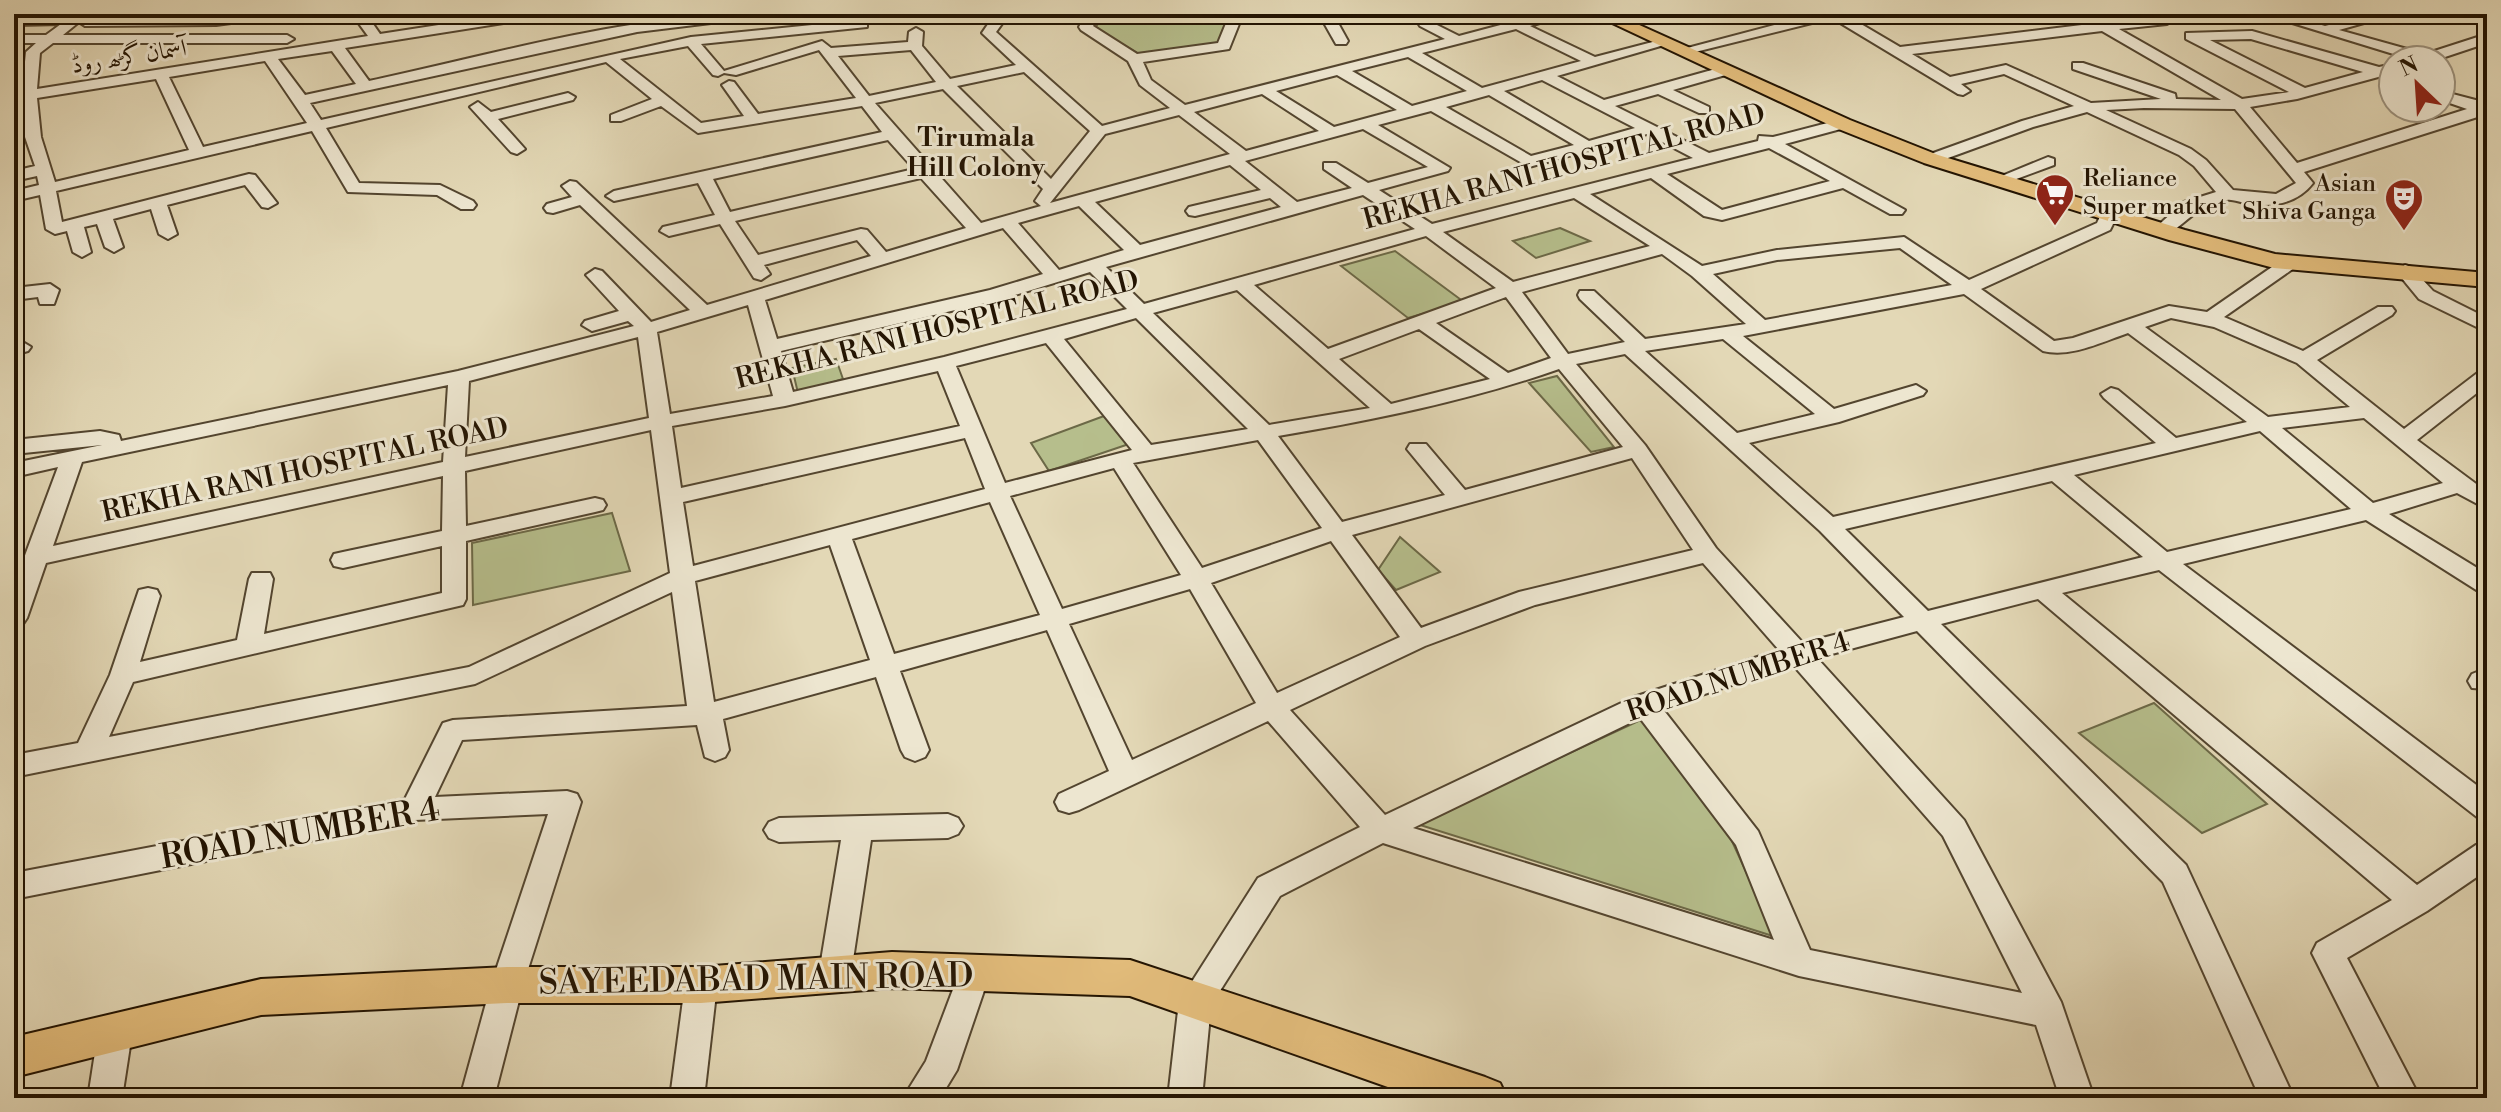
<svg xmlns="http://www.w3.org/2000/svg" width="2501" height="1112" font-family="'Libre Bodoni',Amiri,serif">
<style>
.green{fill:#b6be8c;stroke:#6c6947;stroke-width:2}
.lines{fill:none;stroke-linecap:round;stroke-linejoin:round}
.minor-casing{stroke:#53452f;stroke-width:4}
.major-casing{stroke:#231402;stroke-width:4}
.minor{fill:#ede6d0;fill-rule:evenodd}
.major{fill:#e2bc7b;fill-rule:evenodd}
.labels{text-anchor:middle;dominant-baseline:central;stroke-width:6;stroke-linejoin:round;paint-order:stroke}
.far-street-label{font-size:24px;fill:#231402;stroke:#ede6d0}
.far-poi-label{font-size:24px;fill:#231402;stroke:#ede6d0;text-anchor:start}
.far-neighbourhood-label{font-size:26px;font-weight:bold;fill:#231402;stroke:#ede6d0}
.street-label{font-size:28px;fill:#231402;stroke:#ede6d0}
.near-street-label{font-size:34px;fill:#231402;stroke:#ede6d0}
</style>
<rect width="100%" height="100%" fill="#e3d8b6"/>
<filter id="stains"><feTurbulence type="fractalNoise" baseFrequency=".0025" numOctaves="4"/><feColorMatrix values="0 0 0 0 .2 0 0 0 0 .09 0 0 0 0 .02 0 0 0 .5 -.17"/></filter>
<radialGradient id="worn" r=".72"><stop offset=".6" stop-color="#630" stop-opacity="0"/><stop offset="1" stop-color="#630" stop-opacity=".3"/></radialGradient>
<g class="green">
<path d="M1105,14L1228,19L1218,43L1141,55L1095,28Z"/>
<path d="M1560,228L1590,241L1536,258L1513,241Z"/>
<path d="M1395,251L1464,302L1408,318L1341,266Z"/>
<path d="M836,359L843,379L798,393L792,368Z"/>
<path d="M1557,376L1614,447L1591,452L1529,383Z"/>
<path d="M1104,416L1129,444L1049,471L1031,443Z"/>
<path d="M612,513L630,571L473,605L472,543Z"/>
<path d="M1400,537L1440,572L1396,590L1378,570Z"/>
<path d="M2154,703L2267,804L2202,833L2079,733Z"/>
<path d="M1647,717L1731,839L1776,937L1417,824Z"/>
</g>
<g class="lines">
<g class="minor-casing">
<g id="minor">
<path d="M73,14H88L84,18L277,14L270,18L216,25L85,26L79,22L63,35H287L294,39L287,43H53L40,53L37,89L368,36L352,14H366L380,34L510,14H542L535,18L345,48L369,81C495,54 629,14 759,14L752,18L637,32L310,103L321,120L691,37L862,20L867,21V27L701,44L724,71L822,41L831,48L908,42L909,32L916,28L923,32L922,46L950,79L1016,65L982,33L995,14H1009L996,32L1102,126L1170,108L1140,85L1128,61L1081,30L1079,27L1086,14H1100L1093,26L1137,54L1218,43L1227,21L1161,18L1154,14H1243L1229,49L1143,62L1151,80L1185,105L1445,39L1420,26L1418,23L1425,19L1459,36L1508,23L1514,19L1568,14L1530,26L1595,57L1664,39L1671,43L1557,76L1604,100L1719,68H1729V74L1673,90L1709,107V113H1699L1658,94L1615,106L1709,153L1758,141L1759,136L1773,137L1843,119L1848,121V127L1785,144L1905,210L1902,214H1890L1843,188L1722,220L1704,216L1651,178L1590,194L1702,266L1777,250L1904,237L1969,280L2097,223L2103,210H2115L2118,214L2110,230L1981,289L2054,341L2073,338L2169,306L2207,312L2285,258H2297L2300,262L2297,266L2224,317L2303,351L2378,307H2392L2395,311L2392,315L2317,360L2404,429L2480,371L2487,369V385L2417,440L2487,492V509L2457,493L2389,514L2487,574V593L2478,591L2366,520L2183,564L2487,793V820L2477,817L2159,570L2062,593L2417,885L2476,845L2487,842V870L2427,911L2347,958L2420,1098H2385L2312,953L2317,943L2392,900L2038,599L1941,624L2186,865L2294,1098H2260L2163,882L1917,631L1817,658L1964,820L2061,1002L2094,1098H2060L2036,1025L1799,976L1383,843L1280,896L1211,1005L1202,1098H1168L1179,1002L1258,878L1360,827L1268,721L1079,810L1069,813L1059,810L1055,802L1059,794L1109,771L1047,630L900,671L929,750L925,757L915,761L905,757L901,750L876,677L723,719L729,750L725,757L715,761L705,757L697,725L462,740L435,797L567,791L577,794L581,802L523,985L494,1098H460L491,985L548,814L415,820L14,899V873L405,799L443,723L453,720L687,706L672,592L475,684L14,777V755L78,743L110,675L139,590L148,588L157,590L160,596L140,662L237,640L249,579L252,573H270L273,579L264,634L442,593V546L343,568L334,566L331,560L334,554L343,552L442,531L443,476L46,563L27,618L23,624L14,627V585L58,467L14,477V463L102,445L14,454V440L100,431L119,435L121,441L458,371L634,326L628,321L592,331L582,325L585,321L619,311L586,275L595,269L602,271L651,322L690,310L580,205L553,213L547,212L544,208L547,204L572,197L562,186L570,181L576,182L707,305L871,256L857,240L764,265L770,274L761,280L754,278L720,224L669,236L660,231L663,227L715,215L698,183L614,201L606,196L614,191L882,132L862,106L698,133L661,106L621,121H611V115L652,99L606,62L326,128L359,183L440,185L473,201L476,205L473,209H461L437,195L348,192L312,131L56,191L62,222L249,174L255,175L277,203L268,208L262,207L245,185L167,205L177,234L168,239L159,234L151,209L113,219L123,247L114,252L105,247L97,224L84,227L91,252L82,257L73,252L67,231L55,234L46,229L40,195L14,201V191L39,185L37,176L14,181V171L35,166L25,137L22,100L14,101V93L22,91L26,52L36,43H14V35H46L61,24L16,25L14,17ZM1516,29L1581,61L1482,88L1422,53ZM688,46L713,75L718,76L724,73L736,75L819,50L856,98L758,114L734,82L729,81L722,85L744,116L701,123L620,59ZM911,50L936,82L869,96L838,56ZM332,51L356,84L305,95L278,59ZM1408,57L1467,91L1412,106L1352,71ZM265,61L307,123L203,147L169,77ZM1024,72L1090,131L1051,179L957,86ZM1337,75L1397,110L1334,127L1276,91ZM156,79L189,150L55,182L41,137L37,98ZM1542,80L1635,128L1589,141L1504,91ZM943,89L1043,189L1035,201L1041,206L981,223L875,103ZM1262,94L1319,131L1246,151L1194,112ZM1489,95L1574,145L1531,156L1446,107ZM1431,111L1529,167L1647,134L1693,158L1432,224L1379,190L1448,171L1450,168L1378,125ZM1179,115L1230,154L1050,203L1105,134ZM1363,129L1428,167L1368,183L1336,163H1324V169L1352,188L1297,202L1245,161ZM888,140L914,169L730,212L713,179ZM1769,148L1830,181L1722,210L1667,174ZM1230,165L1261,190L1189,207L1186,211L1189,215L1195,216L1270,198L1281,207L1140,245L1095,202ZM921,178L966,228L886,252L867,230L861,229L758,255L735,221ZM1363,195L1415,229L1144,304L1106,267ZM1574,198L1650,246L1513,282L1443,232ZM1079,206L1124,250L1059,270L1018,223ZM1003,228L1043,274L990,290L777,339L765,300ZM1426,236L1496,288L1328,349L1254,285ZM1900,248L1952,285L1765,320L1713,274L1777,260ZM1662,254L1692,276L1746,324L1645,339L1594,291H1580L1578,295L1580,299L1625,342L1568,354L1522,292ZM1090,272L1127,309L944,357L793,392L781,351L1002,299ZM1237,290L1370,408L1269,425L1153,313ZM1964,294L2043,351C2070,358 2102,342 2128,333L2247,422L2176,438L2118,390L2111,388L2101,394L2104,398L2156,443L1833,517L1749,443L1839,422L1923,395L1926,391L1916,385L1834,409L1743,336ZM1506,297L1551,358L1508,373L1436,323ZM748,305L773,396L670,414L657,332ZM1136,318L1248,429L1151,445L1064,339ZM2171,318L2214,327L2297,363L2350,407L2268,417L2145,327ZM1419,329L1490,379L1391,404L1339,359ZM638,337L649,418L465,457L469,381ZM1723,339L1815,414L1737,433L1645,351ZM1046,343L1132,450L1005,483L956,366ZM1625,354L1820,531L1904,617L1803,643L1716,548L1645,445L1576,364ZM1559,369L1623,447L1465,490L1426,444H1410L1407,449L1445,495L1342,522L1278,436C1373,420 1468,401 1559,369ZM938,371L960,426L681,488L672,426L785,406ZM448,385L443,462L53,546L82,462ZM2364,418L2443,483L2373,503L2282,428ZM651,430L670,573L469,667L109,737L133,682L463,605L466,599V541L595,512L603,510L606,505L603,500L595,498L466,526L465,471ZM2260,431L2351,509L2167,552L2074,475ZM965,438L985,489L693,566L683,502ZM1258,440L1322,528L1202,568L1133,463ZM1632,458L1693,550L1519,592L1421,628L1352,535ZM1114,468L1181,575L1062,609L1010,496ZM2052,481L2143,557L1928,611L1845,529ZM990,502L1040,615L894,654L852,539ZM1331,541L1400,637L1277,693L1211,583ZM830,545L870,660L714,702L695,581ZM1703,563L1779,650L1634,697L1385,815L1290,710L1425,646L1535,605ZM1190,589L1256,703L1132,760L1069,624ZM1793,665L1943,836L2022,993L1810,950L1758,831L1662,708ZM1640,718L1736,845L1774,940L1413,828Z"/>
<path d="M913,14H928L921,18Z"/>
<path d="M1319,14H1333L1348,41L1346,44H1336Z"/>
<path d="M1816,14H1844L1900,47L2090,24L2076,14H2093L2107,22L2162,17L2167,18V24L2119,29L2242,99L2289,92L2186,39V33L2252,31L2379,67L2393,64V73L2297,99L2250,107L2297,163L2467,109L2441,100V91L2487,103V114L2304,172L2313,183C2297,204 2271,208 2245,203C2239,202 2232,199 2227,200C2196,202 2184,230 2162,235L2153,230L2184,202L2216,192L2194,166L2179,155L2087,112L2033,127L1937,162H1925V156L2022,121L2074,106L2004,74L1961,84L1970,91L1963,95L1958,94L1832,18L1683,55L1676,51ZM2102,31L2221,100L2176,99L2175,94L2083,63H2073V69L2161,99L2091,103L2006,65L1950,77L1912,54ZM2251,39L2363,72L2305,88L2210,40ZM2144,108L2235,109L2296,183L2276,194L2233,190L2206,160L2191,149L2106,110Z"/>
<path d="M2263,14H2284L2325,26L2372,14H2396L2339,30L2425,54L2487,34V43L2436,60H2413Z"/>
<path d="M2468,14H2487V22Z"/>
<path d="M568,93L575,97L573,100L498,119L525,149L517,154L511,152L470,107L478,102L491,112Z"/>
<path d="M2048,157L2054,159V165L2000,185L1992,180Z"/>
<path d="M2405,265L2411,267L2433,291L2487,318V332L2419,299L2396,271Z"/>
<path d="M50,284L59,290L54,304H40L38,297L14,300V288Z"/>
<path d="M21,341L31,347L28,351L14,355V343Z"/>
<path d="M2487,668V689L2472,688L2468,681L2472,674Z"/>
<path d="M948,814L958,818L963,826L958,834L948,838L871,840L851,973L846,983L835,987L824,983L819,973L841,840L779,842L769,838L764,830L769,822L779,818Z"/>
<path d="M974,959L985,963L990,973L957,1070L940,1098H903L926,1061L963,963Z"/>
<path d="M701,971L712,975L717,985L704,1098H670L685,985L690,975Z"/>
<path d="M115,1018L127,1022L132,1033L122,1098H88L98,1033L103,1022Z"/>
</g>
</g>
<g class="major-casing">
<g id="major">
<path d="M1593,14H1615L1850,120L1938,155L2185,230L2275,254L2487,273V287L2274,268L2169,240L1924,163L1836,128Z"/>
<path d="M892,952L1130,960L1485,1077L1500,1083L1507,1098H1419L1130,996L892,988L701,1003H507L261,1015L14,1077V1037L261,979L507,967H701Z"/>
</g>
</g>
<use href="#minor" class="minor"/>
<use href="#major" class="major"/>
</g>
<defs>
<g id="supermarket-pin" transform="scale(2)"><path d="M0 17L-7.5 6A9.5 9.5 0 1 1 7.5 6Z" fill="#8f2418" stroke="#ede6d0"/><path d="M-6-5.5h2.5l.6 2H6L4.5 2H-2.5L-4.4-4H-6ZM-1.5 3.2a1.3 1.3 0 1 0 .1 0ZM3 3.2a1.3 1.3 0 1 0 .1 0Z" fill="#fff"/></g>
<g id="theatre-pin" transform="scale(2)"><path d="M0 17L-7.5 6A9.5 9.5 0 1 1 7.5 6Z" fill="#8f2418" stroke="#ede6d0"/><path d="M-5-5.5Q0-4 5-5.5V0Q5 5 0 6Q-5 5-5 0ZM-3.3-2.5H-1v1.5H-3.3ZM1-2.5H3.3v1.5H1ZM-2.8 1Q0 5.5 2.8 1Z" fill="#fff"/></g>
</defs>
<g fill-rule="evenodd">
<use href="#supermarket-pin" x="2055" y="193"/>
<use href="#theatre-pin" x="2404" y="198"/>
</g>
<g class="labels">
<g class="far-street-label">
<text transform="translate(129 57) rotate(-9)">آسمان گڑھ روڈ</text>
</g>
<g class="far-poi-label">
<text x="2083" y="179">Reliance<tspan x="2083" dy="28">Super matket</tspan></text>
<text x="2376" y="184" text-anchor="end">Asian<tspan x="2376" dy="28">Shiva Ganga</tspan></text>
</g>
<g class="far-neighbourhood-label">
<text x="976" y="138">Tirumala<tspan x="976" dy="30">Hill Colony</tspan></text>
</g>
<g class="street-label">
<text transform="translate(1564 167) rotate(-15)">REKHA RANI HOSPITAL ROAD</text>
<text transform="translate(937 330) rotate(-14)">REKHA RANI HOSPITAL ROAD</text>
<text transform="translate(305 470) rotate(-12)">REKHA RANI HOSPITAL ROAD</text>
<text transform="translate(1738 677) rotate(-18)">ROAD NUMBER 4</text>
</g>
<g class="near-street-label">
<text transform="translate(300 834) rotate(-10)">ROAD NUMBER 4</text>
<text transform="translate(756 980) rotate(-1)">SAYEEDABAD MAIN ROAD</text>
</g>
</g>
<rect width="2501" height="1112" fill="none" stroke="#e3d8b6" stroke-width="48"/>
<rect x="16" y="16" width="2469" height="1080" fill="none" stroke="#231402" stroke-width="4"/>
<rect x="24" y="24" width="2453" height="1064" fill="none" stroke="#231402" stroke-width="2"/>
<g transform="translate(2417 84) rotate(335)"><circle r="38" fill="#ede6d0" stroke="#9c927e" stroke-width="2"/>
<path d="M0-6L14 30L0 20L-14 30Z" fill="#8f2418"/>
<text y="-12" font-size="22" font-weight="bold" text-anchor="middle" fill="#231402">N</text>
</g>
<rect width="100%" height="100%" filter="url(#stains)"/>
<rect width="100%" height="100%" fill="url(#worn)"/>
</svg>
